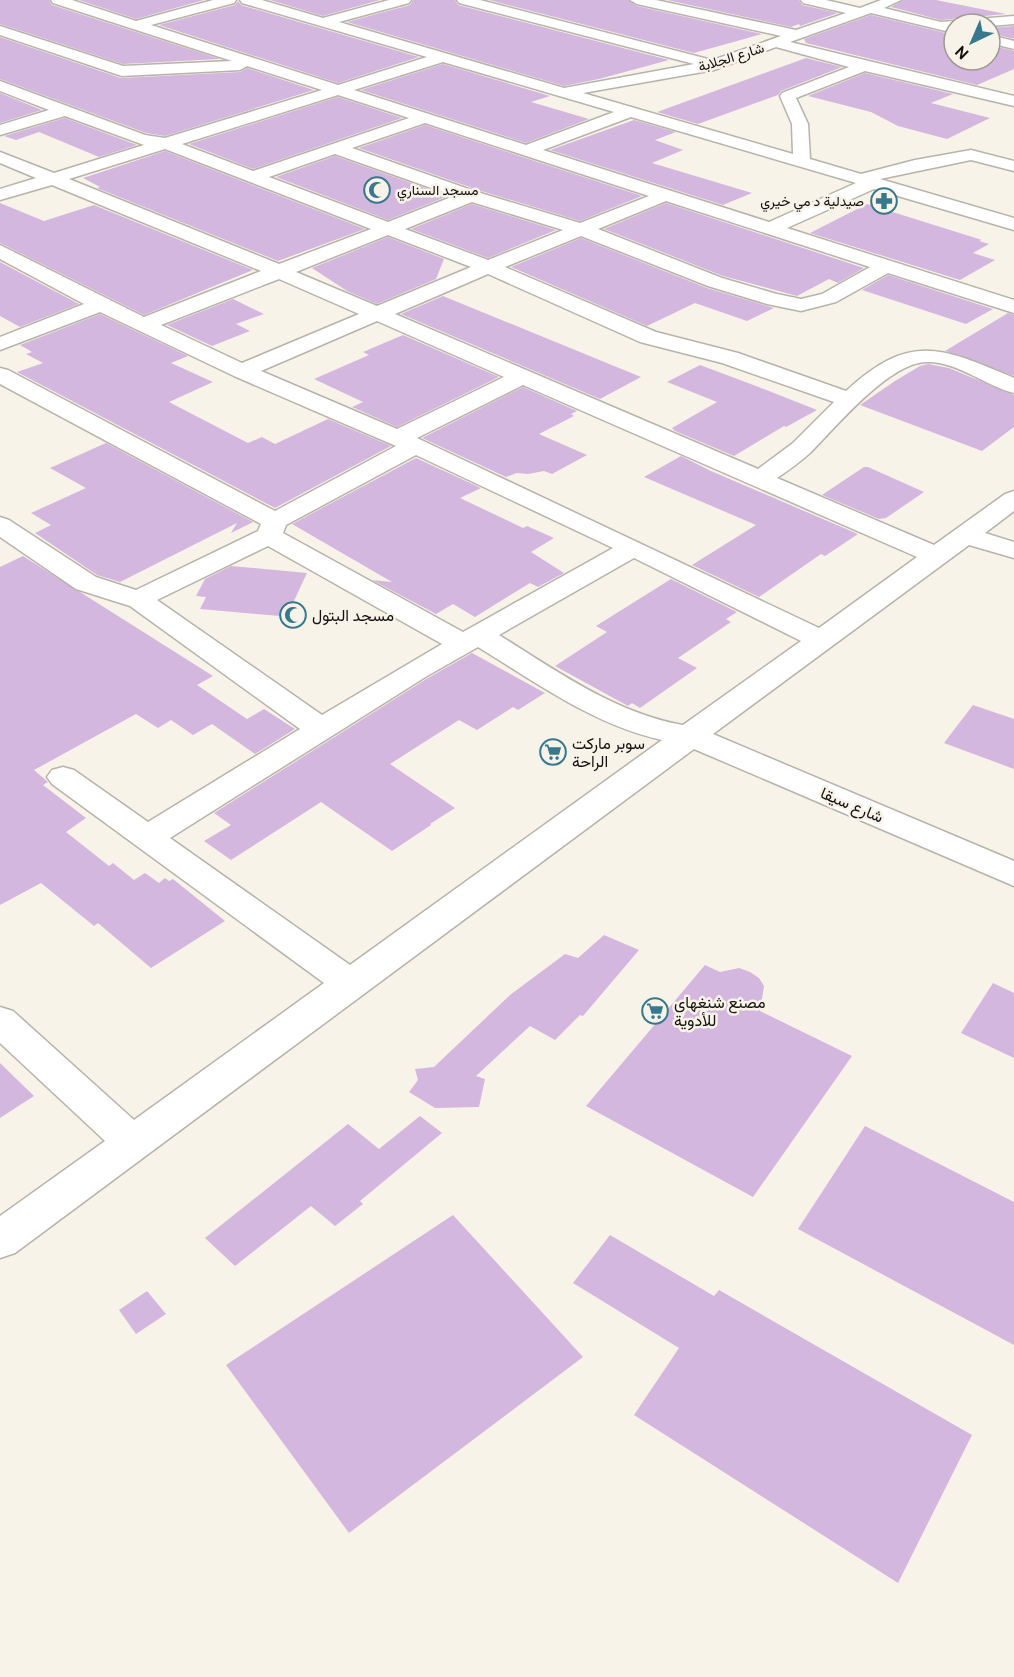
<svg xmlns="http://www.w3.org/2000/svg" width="1014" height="1677" font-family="Cabin,Vazirmatn,sans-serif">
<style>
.building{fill:#d3b7df}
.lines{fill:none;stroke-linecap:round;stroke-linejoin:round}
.minor-casing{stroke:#b8b3aa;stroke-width:3}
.minor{fill:#fff;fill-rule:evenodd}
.labels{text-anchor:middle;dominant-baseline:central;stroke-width:5;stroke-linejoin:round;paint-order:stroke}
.far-street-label{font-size:14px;fill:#12110d;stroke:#f8f3e9}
.far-poi-label{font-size:14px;fill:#12110d;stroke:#f8f3e9;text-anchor:start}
.poi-label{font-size:16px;fill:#12110d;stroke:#f8f3e9;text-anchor:start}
.street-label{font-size:16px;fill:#12110d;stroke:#f8f3e9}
</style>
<rect width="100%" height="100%" fill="#f8f3e9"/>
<g class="building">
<path d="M0,0H49L52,5L220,59L123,64L0,24Z"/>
<path d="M79,0H204L136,19Z"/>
<path d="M270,0H380L323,16Z"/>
<path d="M413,0H455L458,5L669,60L599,79L564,86L347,22L410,5Z"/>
<path d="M489,0H628L637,6L762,34L694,53Z"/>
<path d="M667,0H799L802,5L838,13L800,26L799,24L791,27Z"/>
<path d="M903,0H936L1006,14L941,20L891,7Z"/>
<path d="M238,1L241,5L419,57L338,83L159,25L235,5Z"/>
<path d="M871,15L954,35V60H990V45L1014,51V69L977,85L806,43L804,39Z"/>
<path d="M1014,26V39L990,33V28Z"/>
<path d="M0,37L121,78L240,72L247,68L314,90L165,136L146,133L0,79Z"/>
<path d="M806,58L842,67L781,91L778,95L698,124L657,112Z"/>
<path d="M443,64L550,96L531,102L589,119L526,143L361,90Z"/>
<path d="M865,73L953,94L931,103L990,118L947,139L898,126L871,112L808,96Z"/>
<path d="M0,93L42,110L0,123Z"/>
<path d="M338,97L402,118L253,169L189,144Z"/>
<path d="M65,118L137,145L99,157L39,132L16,140L4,136Z"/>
<path d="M634,120L676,132L655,140L683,150L652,163L752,193L723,205L550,150Z"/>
<path d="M425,125L642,196L580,221L478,190L359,148Z"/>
<path d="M165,151L365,229L278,261L97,188L100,187L83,178Z"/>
<path d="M335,156L448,196L388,220L276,177Z"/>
<path d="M0,203L44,221L94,205L253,270L144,315L0,243Z"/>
<path d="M666,203L864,268L838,283L829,279L797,296L723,276L604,229Z"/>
<path d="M472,204L556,230L488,258L411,229Z"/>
<path d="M867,204L982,240L979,241L989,244L973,253L995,260L960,280L810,233Z"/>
<path d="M388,237L444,259L436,279L377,304L347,291L312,268Z"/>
<path d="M581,238L707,288L774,308L747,321L695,303L647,326L511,267Z"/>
<path d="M0,262L79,304L20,327L0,316Z"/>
<path d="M888,275L993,309L966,324L862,290Z"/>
<path d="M443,296L641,377L600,399L401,314Z"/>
<path d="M233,299L264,314L236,324L250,331L212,346L167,325Z"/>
<path d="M1008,313L1014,315V376L945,351Z"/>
<path d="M100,314L188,356L171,363L213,382L169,402L248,443L262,437L275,444L328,419L391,446L275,508L17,372L43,363L26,354L32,352L20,345Z"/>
<path d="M403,335L499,377L397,427L352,407L363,402L314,379L369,355L363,352Z"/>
<path d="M928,364L949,368L1014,395V427L982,451L860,405L895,381L920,366Z"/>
<path d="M700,365L756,386L817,410L786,427L784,426L734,456L675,431L672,428L717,402L667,382Z"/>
<path d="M523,387L577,411L571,414L574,416L539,434L587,455L552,474L544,471L528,474L517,473L506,477L422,438Z"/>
<path d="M106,443L253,522L231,533L237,523L120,582L97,575L35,533L51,525L31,513L86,488L50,468Z"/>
<path d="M681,456L711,471L858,534L825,556L821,554L759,597L692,565L756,525L644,477Z"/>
<path d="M416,458L481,488L460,498L523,528L527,526L554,538L531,552L564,573L538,587L530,583L475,617L453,604L436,614L372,580L392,582L292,524Z"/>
<path d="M864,467H868L924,492L886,518L879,519L822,495Z"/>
<path d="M23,556L213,676L197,685L247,719L264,709L295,729L255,754L212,724L193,735L171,720L158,728L136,714L34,770L48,782L43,785L86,818L66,832L109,866L113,863L134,880L145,873L159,883L165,878L169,881L173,879L225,921L151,968L98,923L94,926L41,883L0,905V567Z"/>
<path d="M231,566L307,573L292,605L286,604L280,616L200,609L206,597L196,596L205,579Z"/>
<path d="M671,579L737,612L726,619L731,622L678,658L697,668L640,708L632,703L628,706L555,666L607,632L596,626Z"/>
<path d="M472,653L545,693L518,710L513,707L477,730L459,720L390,764L455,808L430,824L431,825L392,851L321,802L231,860L204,841L231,825L214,813L428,678Z"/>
<path d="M973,705L1014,719V769L944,743Z"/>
<path d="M604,935L639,950L583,1016L580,1015L555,1040L530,1026L476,1076L485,1079L479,1107L435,1108L409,1092L418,1080L415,1069L434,1067L510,995L565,954L578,958Z"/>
<path d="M705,965L720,972L739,968L750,972L759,978L764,986L760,1011L852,1056L753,1197L586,1106Z"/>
<path d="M993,983L1014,993V1058L961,1033Z"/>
<path d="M0,1063L34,1096L0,1118Z"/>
<path d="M420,1116L442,1133L360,1201L363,1204L335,1226L311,1206L235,1266L205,1238L348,1124L379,1149Z"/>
<path d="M865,1126L1014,1202V1345L798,1229Z"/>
<path d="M453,1215L583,1357L349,1533L226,1365Z"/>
<path d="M610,1235L714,1296L719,1290L972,1435L898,1583L634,1415L679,1348L573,1283Z"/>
<path d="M147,1291L166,1314L136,1334L119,1310Z"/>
</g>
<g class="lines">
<g class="minor-casing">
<g id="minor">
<path d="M51,0H72L136,21L213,0H236L234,3L151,25L338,85L427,57L242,3L240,0H262L323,18L389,0H411L409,3L339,22L564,88L694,64L459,3L457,0H480L708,59L710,61L781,36L637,4L630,0H656L796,30L846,13L803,3L801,0H826L860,8L881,0H901L884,8L941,22L1014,16V24L990,26V24H954V33L871,13L790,42L1014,96V106L865,71L796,98L808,124L810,159L861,174L915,160L971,150L1014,161V171L971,160L880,179L1014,218V230L874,189L787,228L1014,300V313L888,273L836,302L801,311L767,304L708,286L581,236L505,267L656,332L738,353L846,391C910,332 941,347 1014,378V393C986,386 958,362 928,362C890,361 836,427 810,453C800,462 789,470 777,478L934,545L1005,494L1014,491V511L985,533L1014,542V558L969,545L713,734L1014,861V886L694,749L15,1253L0,1258V1216L105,1141L0,1043V1007L13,1011L134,1120L324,983L52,784L47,777L52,770L63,767L74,770L148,822L300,729L130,606L76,589L0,537V517L9,520L96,577L136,590L258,531L261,524L0,384V368L8,370L275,511L396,446L234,376L100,312L0,350V337L84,304L0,259V245L144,317L261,271L52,185L0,200V189L36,178L0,163V152L54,173L144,145L65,116L0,135V125L49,110L0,91V81L145,135L165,138L322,90L247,66L240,70L122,76L0,35V26L123,66L232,61L53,3ZM776,47L849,67L782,93L780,96L792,124L793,154L583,93L714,70ZM443,62L614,112L526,145L354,90ZM338,95L409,118L253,171L182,144ZM631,117L856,183L769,222L543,150ZM425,123L649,196L580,223L477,192L352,148ZM165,149L371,229L279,264L69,179ZM335,154L454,196L388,222L269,177ZM666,201L870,267L822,294L801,299L777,294L722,278L598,229ZM472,202L563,230L488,260L405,229ZM388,235L471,267L377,306L296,272ZM488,274L640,342L722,363L834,402L793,443L758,469L395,314ZM279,279L359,314L242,363L161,325ZM377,321L504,377L397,429L261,371ZM523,385L917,557L819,628L417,438ZM416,455L613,548L463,632L283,533L286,525ZM268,546L442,644L322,715L157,600ZM634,558L801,641L683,725C615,713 557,671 499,635ZM478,647C537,683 594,725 662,740L350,965L170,838L427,676Z"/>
<path d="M990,35L1014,41V49L990,43Z"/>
</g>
</g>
<use href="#minor" class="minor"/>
</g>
<defs>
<g id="mosque-ring" transform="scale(1.35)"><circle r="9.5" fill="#f8f3e9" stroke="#38788c" stroke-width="1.5"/><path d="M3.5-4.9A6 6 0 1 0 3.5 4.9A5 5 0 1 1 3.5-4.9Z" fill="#38788c"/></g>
<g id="pharmacy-ring" transform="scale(1.35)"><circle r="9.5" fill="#f8f3e9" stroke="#38788c" stroke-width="1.5"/><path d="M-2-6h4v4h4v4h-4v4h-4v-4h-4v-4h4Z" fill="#38788c"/></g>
<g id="supermarket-ring" transform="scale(1.35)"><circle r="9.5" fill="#f8f3e9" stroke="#38788c" stroke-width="1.5"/><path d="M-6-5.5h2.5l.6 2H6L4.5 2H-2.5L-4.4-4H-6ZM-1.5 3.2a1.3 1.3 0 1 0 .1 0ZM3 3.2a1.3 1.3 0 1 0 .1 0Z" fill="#38788c"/></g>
</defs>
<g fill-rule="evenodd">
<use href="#mosque-ring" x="377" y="190"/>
<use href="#pharmacy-ring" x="884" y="201"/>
<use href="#mosque-ring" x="293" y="615"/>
<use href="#supermarket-ring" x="553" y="752"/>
<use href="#supermarket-ring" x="655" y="1011"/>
</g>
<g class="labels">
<g class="far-street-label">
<text transform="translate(731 57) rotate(-17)">شارع الجلابة</text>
</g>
<g class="far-poi-label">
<text x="397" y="190">مسجد السناري</text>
<text x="864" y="201" text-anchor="end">صيدلية د مي خيري</text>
</g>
<g class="poi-label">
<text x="312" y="615">مسجد البتول</text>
<text x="572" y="743">سوبر ماركت<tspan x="572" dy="18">الراحة</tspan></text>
<text x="674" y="1002">مصنع شنغهاي<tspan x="674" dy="18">للأدوية</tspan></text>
</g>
<g class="street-label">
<text transform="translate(852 805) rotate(23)">شارع سيقا</text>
</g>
</g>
<g transform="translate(972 42) rotate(224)"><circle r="28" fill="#f8f3e9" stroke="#9c9991" stroke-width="1.5"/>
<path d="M0-4.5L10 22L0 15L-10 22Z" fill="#38788c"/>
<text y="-9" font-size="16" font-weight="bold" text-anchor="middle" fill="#12110d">N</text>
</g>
</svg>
